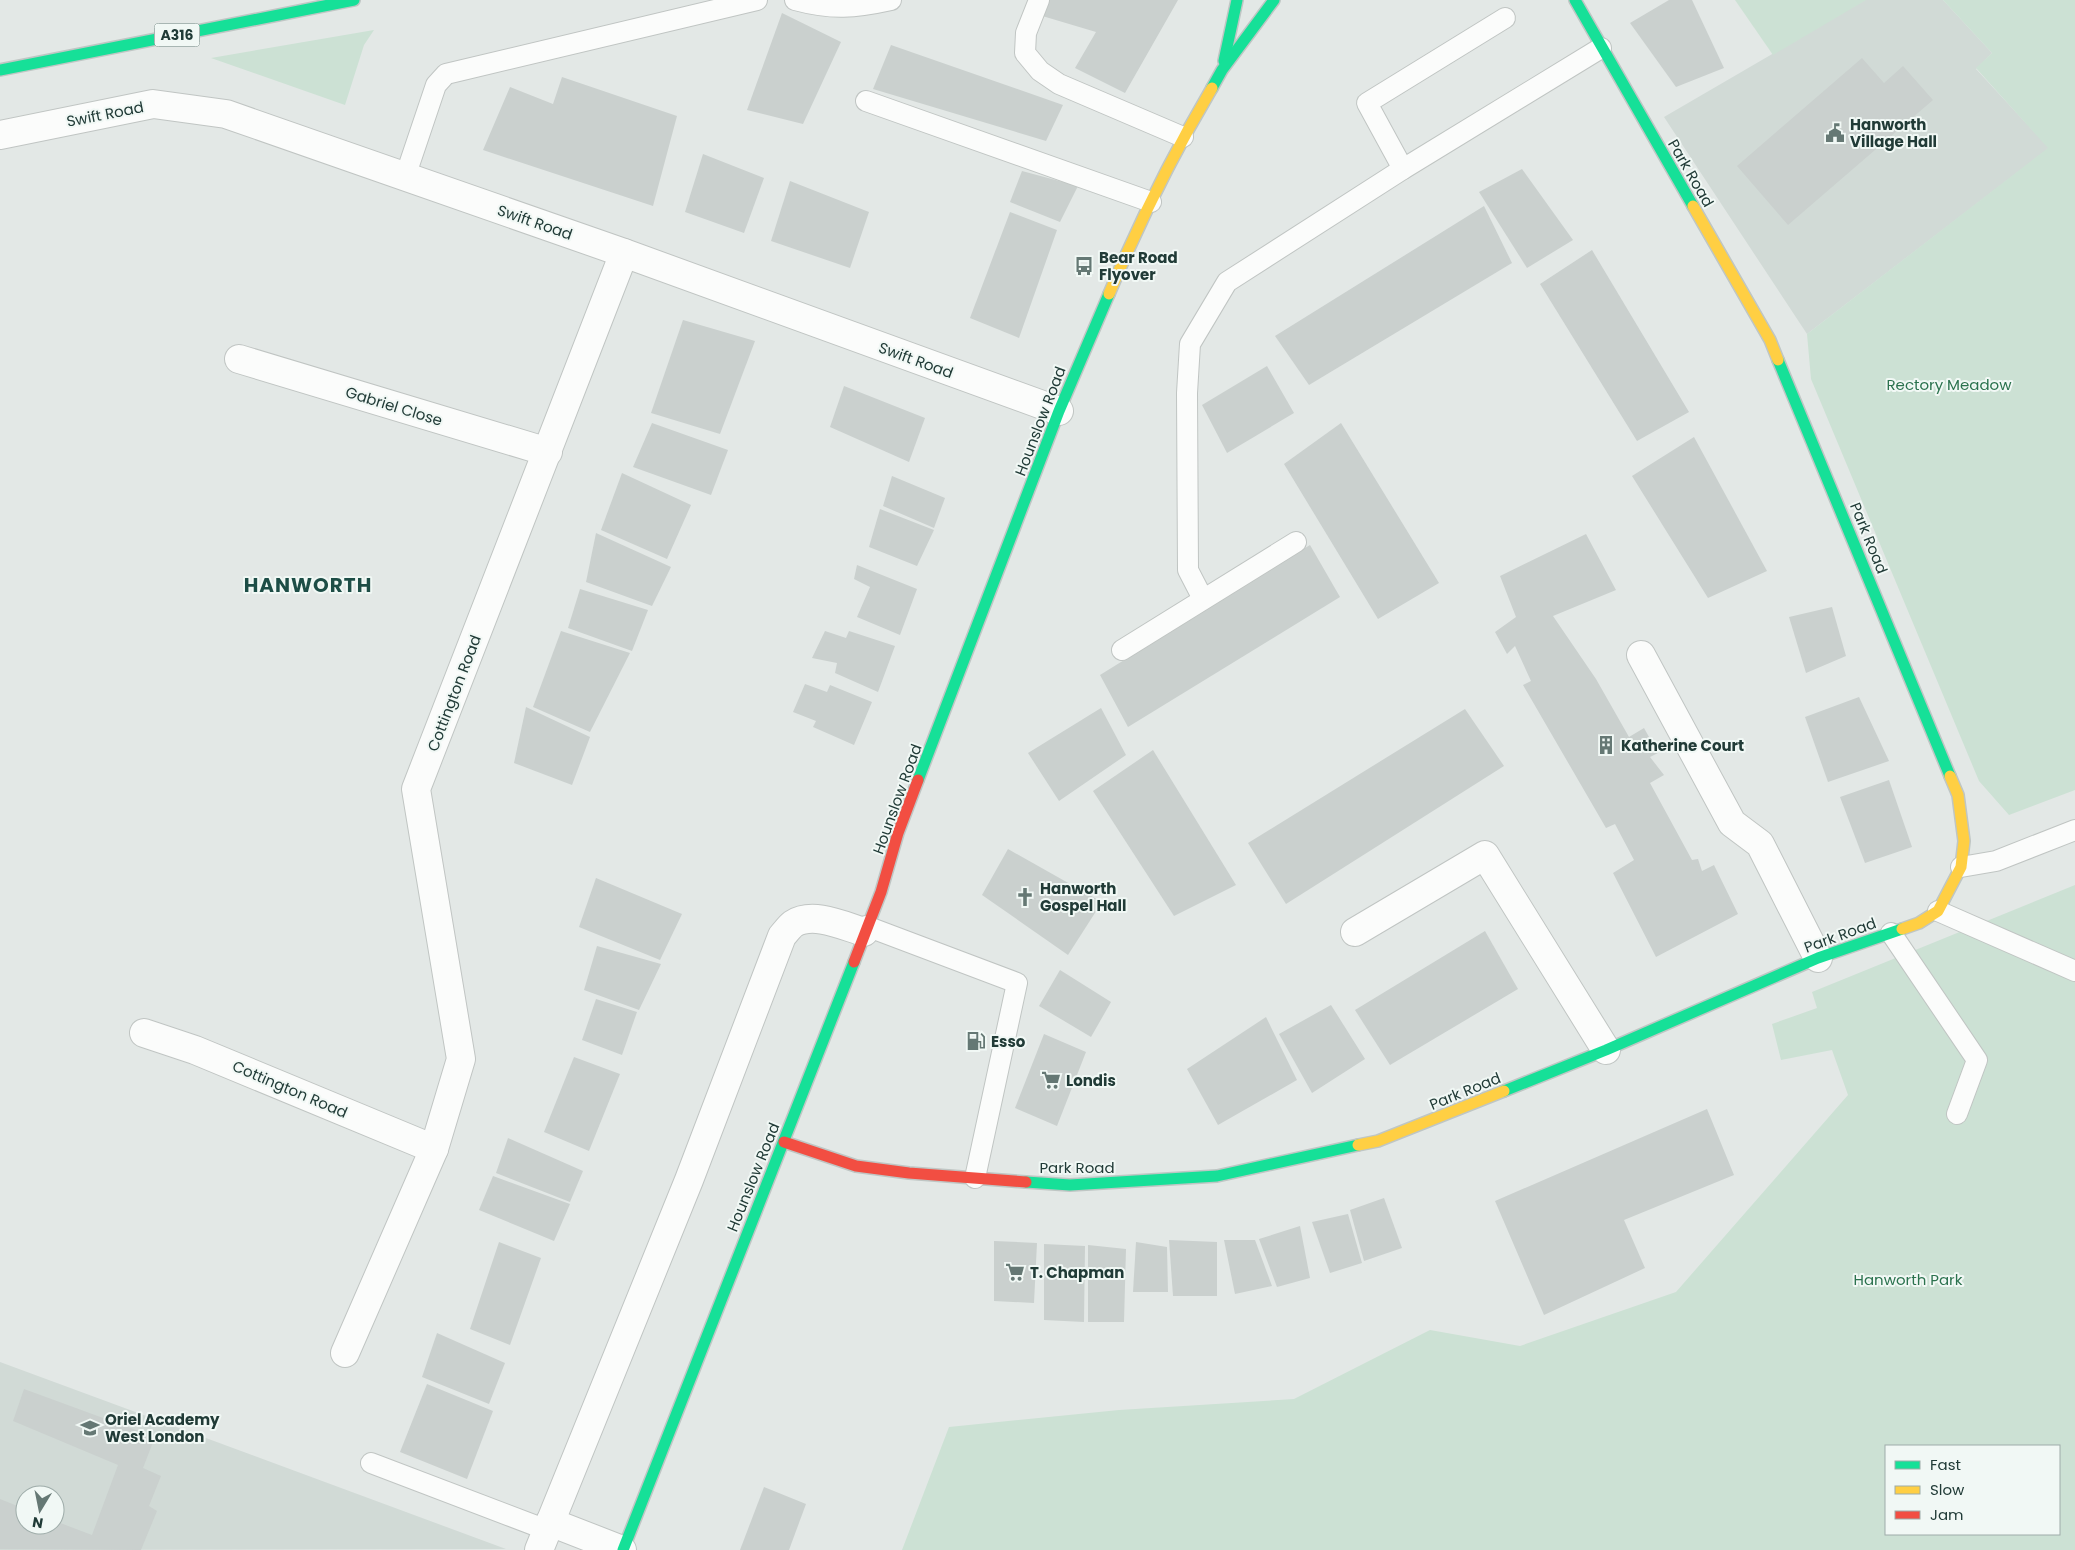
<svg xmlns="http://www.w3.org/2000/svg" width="2075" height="1550" font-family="Poppins,sans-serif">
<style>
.built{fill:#d1dad6;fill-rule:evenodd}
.green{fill:#cce1d4;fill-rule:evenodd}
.building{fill:#cad0ce}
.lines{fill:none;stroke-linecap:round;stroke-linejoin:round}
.lane-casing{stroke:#c0c5c3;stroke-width:22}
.street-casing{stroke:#c0c5c3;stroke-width:30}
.fast-casing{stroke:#bfc6c4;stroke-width:14}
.slow-casing{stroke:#bfc6c4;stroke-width:14}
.jam-casing{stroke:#bfc6c4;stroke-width:14}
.lane{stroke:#fbfcfb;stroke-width:20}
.street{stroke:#fbfcfb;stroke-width:28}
.fast{stroke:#16e098;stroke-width:11}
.slow{stroke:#ffcf43;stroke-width:11}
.jam{stroke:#f24e42;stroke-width:11}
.labels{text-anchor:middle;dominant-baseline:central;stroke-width:4;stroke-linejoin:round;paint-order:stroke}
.shield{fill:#f1f8f5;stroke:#5f7470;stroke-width:1}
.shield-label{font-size:14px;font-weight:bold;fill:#213b37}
.street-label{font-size:15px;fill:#213b37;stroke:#f1f8f5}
.poi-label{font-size:15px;font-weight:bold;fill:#213b37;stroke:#f1f8f5;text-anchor:start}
.park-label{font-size:15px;fill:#2b724e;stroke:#f1f8f5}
.district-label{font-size:20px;font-weight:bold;letter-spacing:1px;fill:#1d4d46;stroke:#f1f8f5}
</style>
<rect width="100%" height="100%" fill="#e3e8e6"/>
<g class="built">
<path d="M1865,0H1943L1992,53L1976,69L2049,148L1807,334L1664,117Z"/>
<path d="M0,1362L506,1549L0,1550ZM25,1495H55V1525H25Z"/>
</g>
<g class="green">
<path d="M1735,0H1866L1773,55Z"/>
<path d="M1943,0H2075V790L2009,815L1979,781L1811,379L1807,334L2048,148L1976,68L1992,53Z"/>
<path d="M374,30L364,45L345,105L211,58Z"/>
<path d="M2075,885V1550H902L949,1427L1119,1410L1294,1399L1430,1330L1520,1346L1676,1292L1848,1095L1832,1050L1781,1060L1772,1024L1817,1008L1812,992ZM1886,1446H2059V1534H1886Z"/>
</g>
<g class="building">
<path d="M1044,0H1178L1125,93L1075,68L1096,32L1039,15Z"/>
<path d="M1669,0H1692L1724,68L1676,87L1630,23Z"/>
<path d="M782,13L841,42L803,124L747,110Z"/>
<path d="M891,45L1063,105L1046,141L873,89Z"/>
<path d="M1862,58L1884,83L1903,66L1933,100L1788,225L1737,166Z"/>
<path d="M562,77L677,116L653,206L483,150L510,87L553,104Z"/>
<path d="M703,154L764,178L744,233L685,212Z"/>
<path d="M1522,169L1573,240L1527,268L1479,192Z"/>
<path d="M1022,171L1078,186L1060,222L1010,202Z"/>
<path d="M790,181L869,212L850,268L771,241Z"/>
<path d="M1484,206L1512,263L1309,385L1275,336Z"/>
<path d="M1010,212L1057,230L1019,338L970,318Z"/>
<path d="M1592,250L1689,412L1637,441L1540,284Z"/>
<path d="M683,320L755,341L720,434L651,413Z"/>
<path d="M1267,366L1294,413L1227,453L1202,405Z"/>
<path d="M844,386L925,418L909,462L830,427Z"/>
<path d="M652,423L728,450L711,495L633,467Z"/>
<path d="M1341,423L1439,583L1378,619L1284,464Z"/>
<path d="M1694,437L1767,571L1708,598L1632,476Z"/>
<path d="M622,473L691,505L667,559L601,530Z"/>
<path d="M892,476L945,498L934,528L883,506Z"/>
<path d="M880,509L934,530L917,566L869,547Z"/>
<path d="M596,533L671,567L652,606L586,582Z"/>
<path d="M1586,534L1616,590L1553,616L1596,679L1629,737L1644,728L1658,753L1650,757L1664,775L1650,783L1692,860L1698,859L1702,871L1714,865L1738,914L1656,957L1613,873L1634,860L1615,824L1606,828L1523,685L1531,681L1515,646L1507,654L1495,632L1516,617L1500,576Z"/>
<path d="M1310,545L1340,597L1128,727L1100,675Z"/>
<path d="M857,565L917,589L900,635L857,617L870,587L854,579Z"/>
<path d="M580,589L648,610L632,651L568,628Z"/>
<path d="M1832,607L1846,656L1806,673L1789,617Z"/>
<path d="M561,631L630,653L590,732L533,707Z"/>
<path d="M825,631L846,638L849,631L895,646L878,692L835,673L837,663L812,658Z"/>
<path d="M805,684L827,692L830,685L872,702L854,745L813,727L816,721L793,712Z"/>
<path d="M1859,697L1889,761L1828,782L1805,717Z"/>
<path d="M526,707L590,737L572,785L514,763Z"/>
<path d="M1101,708L1126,755L1059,801L1028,753Z"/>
<path d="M1465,709L1504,766L1286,904L1248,843Z"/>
<path d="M1153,750L1236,885L1174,916L1093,791Z"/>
<path d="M1889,780L1912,847L1865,863L1840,797Z"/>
<path d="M1008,849L1102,902L1068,955L982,895Z"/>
<path d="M596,878L682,914L660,960L579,927Z"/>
<path d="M1485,931L1518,989L1390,1065L1355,1010Z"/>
<path d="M597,946L661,964L639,1010L584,990Z"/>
<path d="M1060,970L1111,1002L1091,1037L1039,1006Z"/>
<path d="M596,999L637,1012L622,1055L582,1040Z"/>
<path d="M1331,1005L1365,1059L1312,1093L1279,1034Z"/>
<path d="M1266,1017L1297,1080L1218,1125L1187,1069Z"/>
<path d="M1044,1034L1086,1052L1057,1126L1015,1108Z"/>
<path d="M574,1057L620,1074L589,1151L544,1132Z"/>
<path d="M1707,1109L1734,1175L1624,1220L1645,1268L1544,1315L1495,1201Z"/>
<path d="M508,1138L583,1171L570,1202L496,1173Z"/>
<path d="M493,1176L570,1204L554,1241L479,1210Z"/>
<path d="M1384,1198L1402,1248L1364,1261L1350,1210Z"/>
<path d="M1348,1214L1362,1263L1330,1273L1312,1222Z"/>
<path d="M1300,1226L1310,1278L1277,1287L1259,1239Z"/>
<path d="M1169,1240L1217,1242V1296H1173Z"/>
<path d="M1224,1240H1255L1272,1286L1235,1294Z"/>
<path d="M994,1241L1037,1243L1034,1303L994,1301Z"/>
<path d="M499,1242L541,1258L510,1345L470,1329Z"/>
<path d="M1136,1242L1167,1247L1168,1292H1133Z"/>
<path d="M1044,1244L1085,1246L1084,1322L1044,1320Z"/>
<path d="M1088,1245L1126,1249L1124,1322H1088Z"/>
<path d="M437,1333L505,1363L489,1404L422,1377Z"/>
<path d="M427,1384L493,1411L467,1479L400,1452Z"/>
<path d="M24,1389L155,1437L143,1468L161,1476L149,1506L157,1511L141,1550L0,1549V1499L25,1509V1525H55V1521L92,1535L118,1465L13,1421Z"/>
<path d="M764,1487L806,1504L789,1550H740Z"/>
</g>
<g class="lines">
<g class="lane-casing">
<g id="lane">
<path d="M795,0C832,10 855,8 891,0"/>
<path d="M1039,0L1026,33L1025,53L1040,71L1059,84L1183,137"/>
<path d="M866,101L1151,202"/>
<path d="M1403,169L1367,103L1505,18"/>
<path d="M405,177L436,85L446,74L757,0"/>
<path d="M1203,599L1188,570L1187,393L1190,344L1227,282L1403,169L1601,48"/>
<path d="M1122,650L1296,542"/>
<path d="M1961,867L1996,861L2075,830"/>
<path d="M1938,911L2075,971"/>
<path d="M866,926L1017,983L975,1178"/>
<path d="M1891,933L1977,1060L1957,1114"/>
<path d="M371,1463L547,1530"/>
</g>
</g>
<g class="street-casing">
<g id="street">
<path d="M0,135L153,104L226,114L624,253L1059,411"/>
<path d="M239,359L548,452"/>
<path d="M1641,655L1732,823L1760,844L1818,958"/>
<path d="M1355,932L1485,855L1606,1050"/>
<path d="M144,1033L195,1050L434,1149"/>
<path d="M345,1353L434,1149L461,1059L416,789L624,253"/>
<path d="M550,1522L622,1550"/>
<path d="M539,1550L689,1180L782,936C785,933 789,927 793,924C813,911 844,926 864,932"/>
</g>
</g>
<g class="fast-casing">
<g id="fast">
<path d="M1575,0L1693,206"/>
<path d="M1224,61L1237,0"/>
<path d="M0,70L354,0"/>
<path d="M1212,88L1222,70L1274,0"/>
<path d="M1778,360L1950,776"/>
<path d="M918,780L1059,411L1109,294"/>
<path d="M1504,1091L1606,1050L1818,958L1902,929"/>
<path d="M1026,1182L1070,1185L1217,1176L1358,1145"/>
<path d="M623,1550L854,962"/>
</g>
</g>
<g class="slow-casing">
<g id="slow">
<path d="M1693,206L1770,340L1778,360"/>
<path d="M1109,294C1139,223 1173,154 1212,88"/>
<path d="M1902,929L1919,923L1938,911L1961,867L1964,841L1958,795L1950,776"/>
<path d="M1358,1145L1378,1141L1504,1091"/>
</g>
</g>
<g class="jam-casing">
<g id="jam">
<path d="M854,962L881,892L898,833L918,780"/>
<path d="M784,1142L856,1166L909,1173L1026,1182"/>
</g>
</g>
<use href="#lane" class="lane"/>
<use href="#street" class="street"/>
<use href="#fast" class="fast"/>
<use href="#slow" class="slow"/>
<use href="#jam" class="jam"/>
</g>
<defs>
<g id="civic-bare" transform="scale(1.5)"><path d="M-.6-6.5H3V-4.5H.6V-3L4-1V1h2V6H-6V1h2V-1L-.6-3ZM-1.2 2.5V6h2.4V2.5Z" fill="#657874" stroke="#f1f8f5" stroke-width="2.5" paint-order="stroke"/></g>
<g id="bus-bare" transform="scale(1.5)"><path d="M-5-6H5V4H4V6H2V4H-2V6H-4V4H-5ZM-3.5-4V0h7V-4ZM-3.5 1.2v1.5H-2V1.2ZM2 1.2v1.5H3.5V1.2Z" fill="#657874" stroke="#f1f8f5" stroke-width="2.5" paint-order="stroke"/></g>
<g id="building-bare" transform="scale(1.5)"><path d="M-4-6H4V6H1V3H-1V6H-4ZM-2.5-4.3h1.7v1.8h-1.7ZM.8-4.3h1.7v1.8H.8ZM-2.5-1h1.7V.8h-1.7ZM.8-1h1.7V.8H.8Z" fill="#657874" stroke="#f1f8f5" stroke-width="2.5" paint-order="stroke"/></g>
<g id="church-bare" transform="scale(1.5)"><path d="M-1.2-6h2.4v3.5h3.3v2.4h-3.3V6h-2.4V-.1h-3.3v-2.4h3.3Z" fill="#657874" stroke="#f1f8f5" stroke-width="2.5" paint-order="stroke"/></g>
<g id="fuel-bare" transform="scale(1.5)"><path d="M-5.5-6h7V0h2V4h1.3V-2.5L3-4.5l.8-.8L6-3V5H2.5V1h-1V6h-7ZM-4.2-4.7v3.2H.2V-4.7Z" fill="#657874" stroke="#f1f8f5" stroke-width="2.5" paint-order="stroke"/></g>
<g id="supermarket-bare" transform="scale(1.5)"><path d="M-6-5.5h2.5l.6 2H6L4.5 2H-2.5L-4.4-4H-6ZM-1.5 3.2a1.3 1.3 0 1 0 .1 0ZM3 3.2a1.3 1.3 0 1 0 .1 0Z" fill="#657874" stroke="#f1f8f5" stroke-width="2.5" paint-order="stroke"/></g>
<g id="school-bare" transform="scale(1.5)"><path d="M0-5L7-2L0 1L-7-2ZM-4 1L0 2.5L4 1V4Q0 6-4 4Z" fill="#657874" stroke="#f1f8f5" stroke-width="2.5" paint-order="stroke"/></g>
</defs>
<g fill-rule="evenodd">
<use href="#civic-bare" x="1835" y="133"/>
<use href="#bus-bare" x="1084" y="266"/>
<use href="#building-bare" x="1606" y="745"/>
<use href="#church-bare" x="1025" y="897"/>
<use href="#fuel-bare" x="976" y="1041"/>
<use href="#supermarket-bare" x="1051" y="1080"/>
<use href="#supermarket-bare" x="1015" y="1272"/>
<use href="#school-bare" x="90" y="1428"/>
</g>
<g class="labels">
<rect class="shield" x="154.5" y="23.5" width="45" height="23" rx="4"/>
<g class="shield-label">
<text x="177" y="35">A316</text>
</g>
<g class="street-label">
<text transform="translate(105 114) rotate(-11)">Swift Road</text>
<text transform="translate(1691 173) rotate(60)">Park Road</text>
<text transform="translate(535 222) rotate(19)">Swift Road</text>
<text transform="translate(916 360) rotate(20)">Swift Road</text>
<text transform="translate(394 406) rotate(17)">Gabriel Close</text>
<text transform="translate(1040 421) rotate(-69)">Hounslow Road</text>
<text transform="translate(1869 538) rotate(68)">Park Road</text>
<text transform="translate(454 693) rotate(-69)">Cottington Road</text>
<text transform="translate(897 799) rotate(-70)">Hounslow Road</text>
<text transform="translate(1840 935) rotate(-20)">Park Road</text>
<text transform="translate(290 1089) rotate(23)">Cottington Road</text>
<text transform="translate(1465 1091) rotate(-22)">Park Road</text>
<text x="1077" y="1167">Park Road</text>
<text transform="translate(753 1177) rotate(-68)">Hounslow Road</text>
</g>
<g class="poi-label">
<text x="1850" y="124">Hanworth<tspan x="1850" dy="17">Village Hall</tspan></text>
<text x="1099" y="257">Bear Road<tspan x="1099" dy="17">Flyover</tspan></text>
<text x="1621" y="745">Katherine Court</text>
<text x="1040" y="888">Hanworth<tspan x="1040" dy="17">Gospel Hall</tspan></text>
<text x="991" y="1041">Esso</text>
<text x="1066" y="1080">Londis</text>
<text x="1030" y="1272">T. Chapman</text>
<text x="105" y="1419">Oriel Academy<tspan x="105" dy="17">West London</tspan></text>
</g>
<g class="park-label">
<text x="1949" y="384">Rectory Meadow</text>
<text x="1908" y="1279">Hanworth Park</text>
</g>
<g class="district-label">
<text x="308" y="585">HANWORTH</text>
</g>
</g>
<rect x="1885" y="1445" width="175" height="90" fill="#f1f8f5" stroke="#9eaca9"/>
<rect x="1895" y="1461" width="25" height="8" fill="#16e098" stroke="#9eaca9"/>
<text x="1930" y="1470" font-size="15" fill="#213b37">Fast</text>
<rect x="1895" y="1486" width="25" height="8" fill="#ffcf43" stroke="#9eaca9"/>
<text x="1930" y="1495" font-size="15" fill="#213b37">Slow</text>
<rect x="1895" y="1511" width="25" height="8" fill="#f24e42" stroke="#9eaca9"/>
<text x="1930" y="1520" font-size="15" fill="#213b37">Jam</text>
<g transform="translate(40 1510) rotate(190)"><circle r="24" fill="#f1f8f5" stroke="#9eaca9"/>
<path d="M0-4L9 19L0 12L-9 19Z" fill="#657874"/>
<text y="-8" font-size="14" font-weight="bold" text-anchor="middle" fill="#213b37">N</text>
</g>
</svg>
